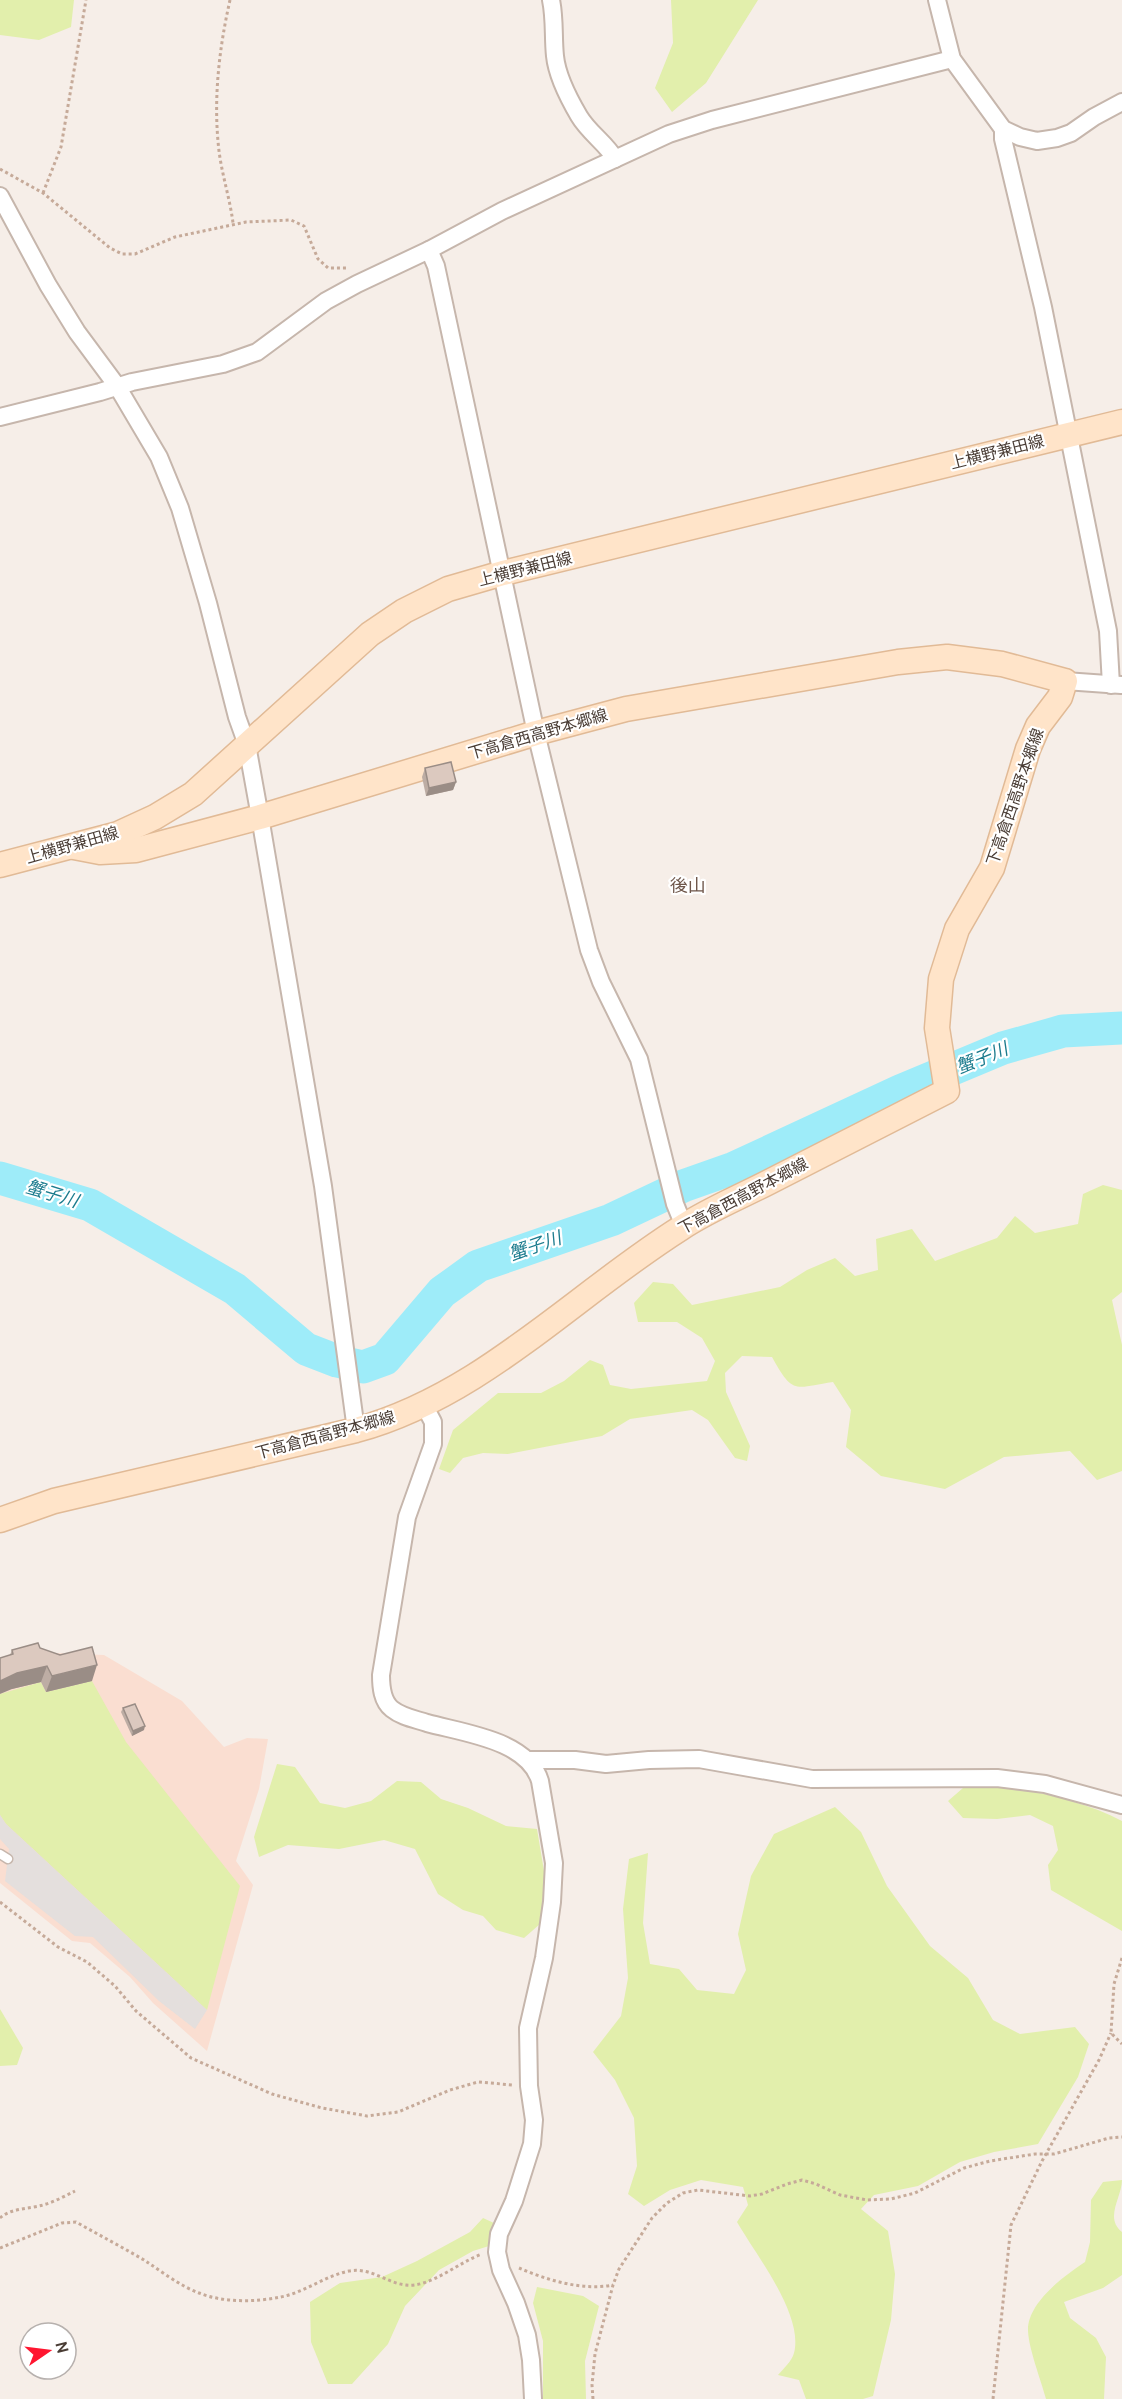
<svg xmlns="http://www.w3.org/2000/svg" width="1122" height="2399" font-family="Cabin,'Noto Sans JP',sans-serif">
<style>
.commercial{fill:#faded1}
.green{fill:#e2efac}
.parking{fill:#e4dfdd}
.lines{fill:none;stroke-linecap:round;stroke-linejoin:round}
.river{stroke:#9eecf9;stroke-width:33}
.lane-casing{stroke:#c6b6ac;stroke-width:11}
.street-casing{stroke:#c6b6ac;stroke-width:20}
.secondary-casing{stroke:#e1ba96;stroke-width:27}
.path{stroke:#c6aa99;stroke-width:3;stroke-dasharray:3 3;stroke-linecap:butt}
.lane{stroke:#fff;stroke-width:8}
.street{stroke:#fff;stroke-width:16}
.secondary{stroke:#ffe4c9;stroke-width:24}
.wall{fill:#bdada4}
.shaded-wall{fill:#9a8d86}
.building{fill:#dcc9bf;stroke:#9a8d86;stroke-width:1.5}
.labels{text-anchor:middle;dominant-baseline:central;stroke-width:4.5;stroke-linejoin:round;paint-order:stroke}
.street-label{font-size:16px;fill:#4a3d35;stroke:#fff}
.neighbourhood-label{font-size:18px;fill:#6f574b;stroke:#fff}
.water-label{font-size:18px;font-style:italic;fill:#1c7c8e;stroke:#fff}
</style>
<rect width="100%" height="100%" fill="#f6eee8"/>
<path class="commercial" d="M30,1652L104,1655L182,1701L224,1747L247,1738L268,1739L259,1789L236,1861L253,1885L207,2051L153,2003L130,1977L90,1943L72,1941L0,1883V1662Z"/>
<g class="green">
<path d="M0,0H74L71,27L39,40L0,35Z"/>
<path d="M671,0H758L706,83L672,112L655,88L673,43Z"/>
<path d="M1103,1185L1122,1190V1292L1112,1300L1122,1345V1471L1097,1480L1070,1451L1004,1457L945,1489L881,1476L846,1447L851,1410L833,1382C794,1388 793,1395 772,1357L742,1356L725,1373L726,1392L750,1446L747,1461L735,1458L708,1420L692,1410L630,1419L602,1436L508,1454L483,1453L463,1458L450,1473L439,1469L453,1430L498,1393H541L564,1381L590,1360L603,1365L610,1385L631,1389L707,1381L715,1361L702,1338L677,1322H638L634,1303L653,1282L673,1284L692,1305L780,1287L807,1270L835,1258L855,1276L878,1270L876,1239L912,1229L935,1261L997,1238L1015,1216L1035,1233L1078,1224L1083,1194Z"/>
<path d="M92,1681L126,1742L240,1886L207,2010L6,1824L0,1815V1694L41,1682L46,1692Z"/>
<path d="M277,1764L295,1767L320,1803L345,1808L371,1801L397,1781L421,1782L441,1799L468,1808L506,1826L537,1829L545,1877L540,1924L524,1938L496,1930L483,1916L463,1910L438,1894L415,1849L384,1840L339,1849L288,1845L259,1857L254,1837Z"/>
<path d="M963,1788C982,1788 1002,1787 1020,1789C1053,1795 1092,1805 1122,1821V1931L1051,1890L1048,1865L1058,1850L1053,1826L1030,1815L997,1819L963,1818L948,1801Z"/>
<path d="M835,1807L861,1832L887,1886L930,1946L968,1978L993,2020L1020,2034L1075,2027L1089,2044L1078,2077L1038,2144L994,2152L960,2162L918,2186L874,2195L861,2209L888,2231L895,2274L891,2320L873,2396L863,2399H806L799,2380L778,2375C783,2369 792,2361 794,2353C804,2315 756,2255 737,2222L748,2205L743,2187L701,2180L670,2190L644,2206L628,2194L637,2166L634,2118L615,2080L593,2052L621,2016L628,1978L623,1909L629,1859L648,1853L643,1923L650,1964L679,1969L697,1990L734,1994L746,1970L738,1934L751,1876L774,1834Z"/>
<path d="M0,2009L23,2048L17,2065L0,2066Z"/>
<path d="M1122,2180C1122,2197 1104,2218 1122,2232V2275L1103,2288L1064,2302L1070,2318L1096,2338L1106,2357L1104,2399H1046C1041,2380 1029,2350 1028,2331C1027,2303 1064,2276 1085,2262L1090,2242L1091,2200L1103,2182Z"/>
<path d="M483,2218L494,2223L489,2246L473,2251L439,2270L405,2306L388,2344L352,2384H328L311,2342L310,2302L340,2283L382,2277L417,2261L470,2232Z"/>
<path d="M537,2287L583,2296L599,2306L585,2361L586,2399H543V2341L533,2303Z"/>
</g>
<path class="parking" d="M0,1815L6,1824L207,2010L195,2029L159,2001L93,1937L75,1936L5,1881L9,1849L0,1839Z"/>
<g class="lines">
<path class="river" d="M0,1178L90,1205L235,1289L306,1349L337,1361L363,1367L385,1359L442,1292L478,1266L611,1220L683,1186L734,1168L900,1091L1003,1048L1063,1031L1122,1028"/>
<g class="lane-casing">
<path id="lane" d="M0,1854L8,1859"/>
</g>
<g class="street-casing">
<g id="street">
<path d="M551,0C555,19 553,37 555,56C557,76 569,99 579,116C589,133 607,144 615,159"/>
<path d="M937,0L952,59L1003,129L1020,137L1037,141L1057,138L1071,133L1094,117L1122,102"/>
<path d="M1003,129V139L1043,307L1108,631L1111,685"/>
<path d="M0,196L48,285L77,332L117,386L159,457L180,508L208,603L237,717L247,745L260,817L323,1186L356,1430"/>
<path d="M429,250L436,266L536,733L589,950L601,982L639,1059L675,1204L684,1226"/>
<path d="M0,417L100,392L132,382L223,364L257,352L326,301L357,284L429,250L502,211L669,134L712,120L952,59"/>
<path d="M1065,681L1121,685"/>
<path d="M424,1405L433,1422V1444L407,1517L381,1675C381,1687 382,1701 392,1709C402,1717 415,1719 427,1723C463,1733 528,1740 540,1781L554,1863L552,1902L544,1958L528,2028L529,2086L534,2120L532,2144L514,2201L499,2234L497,2252L501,2270L516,2303L527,2335L531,2360L533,2399"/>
<path d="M529,1760H575L606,1764L649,1760L699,1759L812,1779L997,1778L1045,1784L1122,1805"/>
</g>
</g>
<g class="secondary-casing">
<g id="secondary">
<path d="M0,865L118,834L155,817L193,794L370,634L404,611L448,589L503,573L1122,422"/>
<path d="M0,1520L54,1501L356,1430C481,1396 573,1296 681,1228C708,1210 740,1197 769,1182C828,1152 888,1121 947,1091L937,1028L941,979L957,929L992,868L1028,749L1038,726L1060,697L1065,681L1002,664L947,657L898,662L626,709L536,733L260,817L136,850L100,852L74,847"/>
</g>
</g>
<g class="path">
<path d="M230,0C219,49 213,100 219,151C222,175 230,199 233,223"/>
<path d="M0,169L43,193L110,248L122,254H135L175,237L246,222L291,220L304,226L318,259L328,268H347"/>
<path d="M43,193L61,147L86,0"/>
<path d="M0,1902L58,1947L87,1962L115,1986L136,2011L191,2058L272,2094L322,2108L367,2116L398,2112L450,2090L478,2082L513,2085"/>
<path d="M1122,1958L1114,1984L1111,2033L1122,2044"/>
<path d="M0,2218C11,2208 29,2209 43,2205C54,2202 65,2196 75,2191"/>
<path d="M0,2248L62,2223L76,2222C99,2235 122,2247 144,2260C161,2271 180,2286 199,2293C224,2303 256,2302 281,2297C305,2292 325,2276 349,2271C371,2267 386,2283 406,2285C430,2288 459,2262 482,2254"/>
<path d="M519,2268C547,2280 582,2291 613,2285"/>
<path d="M593,2399L592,2385L595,2354L613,2285L619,2269L652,2218L667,2203L683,2193L698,2190L750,2196L762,2194L787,2184L802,2180L816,2184L840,2195L867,2200L891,2199L915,2193L964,2168L990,2161L1035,2154H1054L1109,2138L1122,2137"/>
<path d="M993,2399L1011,2225L1042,2161L1099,2060L1111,2033"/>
</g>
<use href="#lane" class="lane"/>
<use href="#street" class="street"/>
<use href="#secondary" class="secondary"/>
</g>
<g class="wall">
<path d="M425,768L456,782L453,790L426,796L422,777Z"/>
<path d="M40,1648L92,1681L46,1692L41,1682L12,1689L10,1655L12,1650Z"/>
<path d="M123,1708L144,1730L132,1736L121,1712Z"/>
</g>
<g class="shaded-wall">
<path d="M456,782L453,790L426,796L429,788Z"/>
<path d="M97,1665L92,1681L46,1692L52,1676Z"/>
<path d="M47,1666L41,1682L12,1689L0,1694V1681L17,1673Z"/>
<path d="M145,1726L144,1730L132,1736L133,1731Z"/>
</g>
<g class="building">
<path d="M451,762L456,782L429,788L425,768Z"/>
<path d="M38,1643L40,1648L60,1655L92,1647L97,1665L52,1676L47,1666L17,1673L0,1681V1658L13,1654L12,1650Z"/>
<path d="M135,1704L145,1726L133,1731L123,1708Z"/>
</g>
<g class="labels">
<g class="street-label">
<text transform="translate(997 452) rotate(-14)">上横野兼田線</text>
<text transform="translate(525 569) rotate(-14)">上横野兼田線</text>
<text transform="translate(538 734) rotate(-16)">下高倉西高野本郷線</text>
<text transform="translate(1015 797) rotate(-71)">下高倉西高野本郷線</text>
<text transform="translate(72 845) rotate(-16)">上横野兼田線</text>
<text transform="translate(743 1196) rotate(-28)">下高倉西高野本郷線</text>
<text transform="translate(325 1435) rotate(-15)">下高倉西高野本郷線</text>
</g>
<g class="neighbourhood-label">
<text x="688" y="886">後山</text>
</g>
<g class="water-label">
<text transform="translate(982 1058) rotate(-22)">蟹子川</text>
<text transform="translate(52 1194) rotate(17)">蟹子川</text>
<text transform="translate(535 1246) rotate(-19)">蟹子川</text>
</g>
</g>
<g transform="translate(48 2351) rotate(76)"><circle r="28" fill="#ffffff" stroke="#b7b1ae" stroke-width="1.5"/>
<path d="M0-4.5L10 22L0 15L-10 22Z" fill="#ff1630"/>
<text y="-9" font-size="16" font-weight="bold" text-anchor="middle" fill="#4a3d35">N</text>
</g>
</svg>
